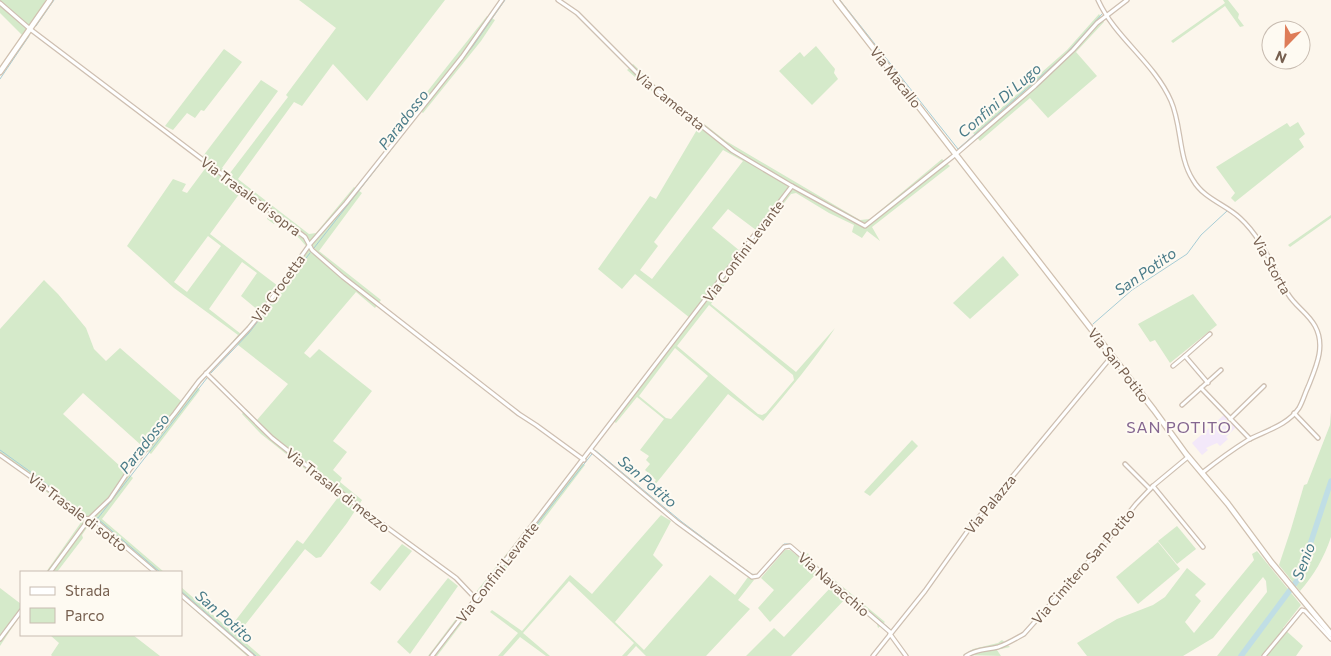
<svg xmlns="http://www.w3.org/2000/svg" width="1331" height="656" font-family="Commissioner,sans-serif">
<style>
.education{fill:#f3e8f9}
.green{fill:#d5eaca;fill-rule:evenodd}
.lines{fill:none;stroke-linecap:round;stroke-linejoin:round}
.stream{stroke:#a7cdd6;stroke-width:1}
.river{stroke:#c0dee5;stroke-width:5.5}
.street-casing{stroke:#cebfb1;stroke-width:5.5}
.secondary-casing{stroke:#d0c0af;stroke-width:7}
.street{stroke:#fff;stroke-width:3}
.secondary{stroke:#fff;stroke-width:4.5}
.labels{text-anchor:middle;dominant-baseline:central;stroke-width:4;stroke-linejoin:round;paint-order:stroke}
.street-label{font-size:14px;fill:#765f4f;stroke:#fefaf2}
.water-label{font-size:15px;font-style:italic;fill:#497b88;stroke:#fefaf2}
.quarter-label{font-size:16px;letter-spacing:1px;fill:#856791;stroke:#fefaf2}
</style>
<rect width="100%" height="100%" fill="#fcf6ec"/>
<path class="education" d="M1224,415L1236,427L1226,437L1228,439L1220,446L1217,443L1208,447L1206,448L1208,450L1202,455L1192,443Z"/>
<g class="green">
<path d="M0,0H45L46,1L22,35L0,13Z"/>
<path d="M299,0H445L367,101L333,64L302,106L294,102L238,179L309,234L316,233L354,187L362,193L319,251L381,300L375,308L356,292L304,353L310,358L319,349L372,391L333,441L347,452L333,470L342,478L340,482L362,500L347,523L321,557L316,558L305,549L237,635L261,656H247L181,598V587L229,629L297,540L303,544L339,496L261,434L242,414L246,409L257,420L288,384L233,341L238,335L174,288L127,246L173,179L186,184L182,191L187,193L207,166L200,160L261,80L278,91L222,168L230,173L288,97L286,95L336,28ZM240,193L269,214L267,219L274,224L277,221L299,238L306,246L278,286L210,234ZM208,236L221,246L187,292L174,282ZM242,262L257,273L241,296L259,311L241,334L209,309Z"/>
<path d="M1223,0H1228L1239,14L1238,18L1244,26L1240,27L1225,6L1173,43L1171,41L1225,3Z"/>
<path d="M1099,14L1104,22L1076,52L1097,76L1048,118L1030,98L980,141L973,133L1067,50Z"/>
<path d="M487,16L495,20L481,41L423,113L415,107Z"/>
<path d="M816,46L835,69L834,73L838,79L812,105L779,71L800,52L804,57Z"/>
<path d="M224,49L242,62L204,111L201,110L195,118L187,113L173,130L165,126Z"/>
<path d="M633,64L658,88L726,141L860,220L870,219L942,159L950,166L872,227L880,241L867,231L862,238L852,232L854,225L829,213L796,193L791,194L756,239L753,235L756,230L728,209L712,228L740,251L735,258L740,262L711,304L796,372L835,328C814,361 788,391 763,421L728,394L650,491L649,490L656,480L645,470L650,464L646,460L649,456L640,450L664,419L637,397L616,423L612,420L690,318L635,274L622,289L598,269L650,196L656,199L698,128L643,84L627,70ZM723,150L743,161L652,279L640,270L658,246L654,242ZM709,305L793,375L794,380L766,413L762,415L758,414L677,346ZM675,348L708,376L671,419L666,418L639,396Z"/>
<path d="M1298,122L1305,134L1299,139L1304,147L1235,202L1231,198L1235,193L1216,167L1287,123L1290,127Z"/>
<path d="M1331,215V218L1290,247L1288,245Z"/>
<path d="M1003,256L1019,275L970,319L953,303Z"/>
<path d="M44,280L58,294L86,328L94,349L106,361L120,348L181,401L194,384L200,390L151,454L83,393L63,414L133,478L102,519L164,572H152L94,523H90L82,535L83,538L57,572H46L82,521L32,480L0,457V329Z"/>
<path d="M1193,294L1217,325L1170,363L1155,340L1150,342L1138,324Z"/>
<path d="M1331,412V537C1324,558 1314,575 1300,591L1279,565L1291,529L1304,485L1307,484L1330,425Z"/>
<path d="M912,440L918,446L870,496L864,492Z"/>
<path d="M580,462L585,465L484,598L476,592Z"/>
<path d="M661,515L671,521L653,555L663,565L615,622L644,650L710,575L735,595L748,577L754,580L738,600L750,609L706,656H646L636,646L627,656H622L634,643L569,581L523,633L550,656H546L520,637L503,656H498L518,633L490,612L492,610L522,631L570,575L592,594Z"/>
<path d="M1177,526L1196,549L1177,564L1158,541Z"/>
<path d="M1158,542L1180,569L1138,604L1116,577Z"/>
<path d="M402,544L412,551L380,591L370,583Z"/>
<path d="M785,550H790L802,559L808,553L810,558L819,567L885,622L878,628L877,624L846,598L791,656H746L774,628L784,637L832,586L817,573L770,622L758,608L774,590L761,578Z"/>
<path d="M1257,551L1301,605L1283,628L1303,646L1296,656H1217L1267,592L1266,581L1263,577L1213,638L1183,656H1087L1077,643L1117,619L1153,605L1165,597L1187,568L1206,584L1195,595L1201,601L1185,622L1194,633L1254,560L1252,554Z"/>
<path d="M448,578L458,586L410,654L397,642Z"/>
<path d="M0,588L21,604V614L0,646Z"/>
<path d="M465,607L471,611L437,656H428Z"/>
<path d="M50,635H133L160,656H52L51,655L59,643Z"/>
<path d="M1002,640L1010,647L997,650L1001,656L963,655L973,649L998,643Z"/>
</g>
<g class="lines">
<g class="stream">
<path d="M840,0L958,149L1065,55L1102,14"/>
<path d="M36,26L54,0"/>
<path d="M449,76L473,46L505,0"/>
<path d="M0,79L29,36"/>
<path d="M314,248L405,132"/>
<path d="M1093,324L1132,290L1187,254L1201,235L1227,211"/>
<path d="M211,373L249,333L310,253"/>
<path d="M0,450L39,478L87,517"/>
<path d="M95,518H98L207,378"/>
<path d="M98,519L160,572"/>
<path d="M768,563L784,544H790"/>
<path d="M820,570L890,629"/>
<path d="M181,591L256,656"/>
<path d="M434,656L595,450L682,522L746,570L751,574L757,575L760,571"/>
</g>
<path class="river" d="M1241,656L1299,578L1331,481"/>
<g class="street-casing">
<g id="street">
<path d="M558,0L577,13L644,80L733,151L792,186"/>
<path d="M1098,0C1115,38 1154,62 1171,101C1182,126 1178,157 1193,180C1204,199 1225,204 1240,218C1263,239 1272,267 1288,294C1295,306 1308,313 1315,326C1326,346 1316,367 1308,387C1305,393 1303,401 1299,408C1288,425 1265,431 1248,440C1232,450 1217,461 1202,473"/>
<path d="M0,3L30,29L305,237L312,250L343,277L519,414L536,425L584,460"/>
<path d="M1173,366L1185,356"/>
<path d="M206,373L272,438L359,507L456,578L476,599"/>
<path d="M1208,383L1185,356L1210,334"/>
<path d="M1201,388L1250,439"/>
<path d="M1182,405L1221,370"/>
<path d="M1294,413L1318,438"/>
<path d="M1230,419L1264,386"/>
<path d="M591,450L677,522L752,577L758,576L784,547L790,546L890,632"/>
<path d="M0,455L51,491L84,518L94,520L155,572"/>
<path d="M1125,464L1150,489"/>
<path d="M1153,486L1203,547"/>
<path d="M50,572L89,519L110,499L130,469L175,413L199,381L249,328L262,312L310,244L346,203L462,57L502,0"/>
<path d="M181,595L252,656"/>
<path d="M890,634L906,656"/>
<path d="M0,639L21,611"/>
<path d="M432,656L792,186L865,226L956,154L1035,86L1073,50L1097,23L1127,0"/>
<path d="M873,656L925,591L969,529L1112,356"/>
<path d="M966,656C976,649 987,650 998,647C1007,644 1015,639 1024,634L1105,543L1136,504L1153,486L1188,457"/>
<path d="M1264,656L1302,610L1305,611L1331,639"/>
</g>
</g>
<g class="secondary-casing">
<g id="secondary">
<path d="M836,0L1154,410L1186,454L1228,504L1271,562L1331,634"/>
<path d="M0,72L50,0"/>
</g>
</g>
<use href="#street" class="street"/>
<use href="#secondary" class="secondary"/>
</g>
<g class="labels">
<g class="street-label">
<text transform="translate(896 77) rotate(52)">Via Macallo</text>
<text transform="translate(670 100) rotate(39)">Via Camerata</text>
<text transform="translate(251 196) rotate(37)">Via Trasale di sopra</text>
<text transform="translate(743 251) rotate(-53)">Via Confini Levante</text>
<text transform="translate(1272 265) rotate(61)">Via Storta</text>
<text transform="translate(278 288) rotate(-54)">Via Crocetta</text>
<text transform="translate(1119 365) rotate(52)">Via San Potito</text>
<text transform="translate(338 490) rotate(38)">Via Trasale di mezzo</text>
<text transform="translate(990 504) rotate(-51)">Via Palazza</text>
<text transform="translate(78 512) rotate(37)">Via Trasale di sotto</text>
<text transform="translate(1083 566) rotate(-49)">Via Cimitero San Potito</text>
<text transform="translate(497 572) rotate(-52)">Via Confini Levante</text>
<text transform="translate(834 584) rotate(41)">Via Navacchio</text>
</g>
<g class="water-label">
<text transform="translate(999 100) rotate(-41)">Confini Di Lugo</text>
<text transform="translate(403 119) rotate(-52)">Paradosso</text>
<text transform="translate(1145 271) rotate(-35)">San Potito</text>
<text transform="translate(144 443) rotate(-52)">Paradosso</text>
<text transform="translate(648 481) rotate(40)">San Potito</text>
<text transform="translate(1303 561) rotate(-69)">Senio</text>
<text transform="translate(225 616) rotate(41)">San Potito</text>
</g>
<g class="quarter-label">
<text x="1179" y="426">SAN POTITO</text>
</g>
</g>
<rect x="20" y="571" width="162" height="65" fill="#fefaf2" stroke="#c8bcb1"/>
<rect x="30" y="587" width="25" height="8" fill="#ffffff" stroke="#c8bcb1"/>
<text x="65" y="596" font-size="15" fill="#765f4f">Strada</text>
<rect x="30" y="608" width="25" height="15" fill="#d5eaca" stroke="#c8bcb1"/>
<text x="65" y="621" font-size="15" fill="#765f4f">Parco</text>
<g transform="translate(1286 45) rotate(203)"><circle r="24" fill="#fefaf2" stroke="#c8bcb1"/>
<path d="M0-4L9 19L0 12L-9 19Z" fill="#de7c58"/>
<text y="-8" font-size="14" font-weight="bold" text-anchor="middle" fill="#765f4f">N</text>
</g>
</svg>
